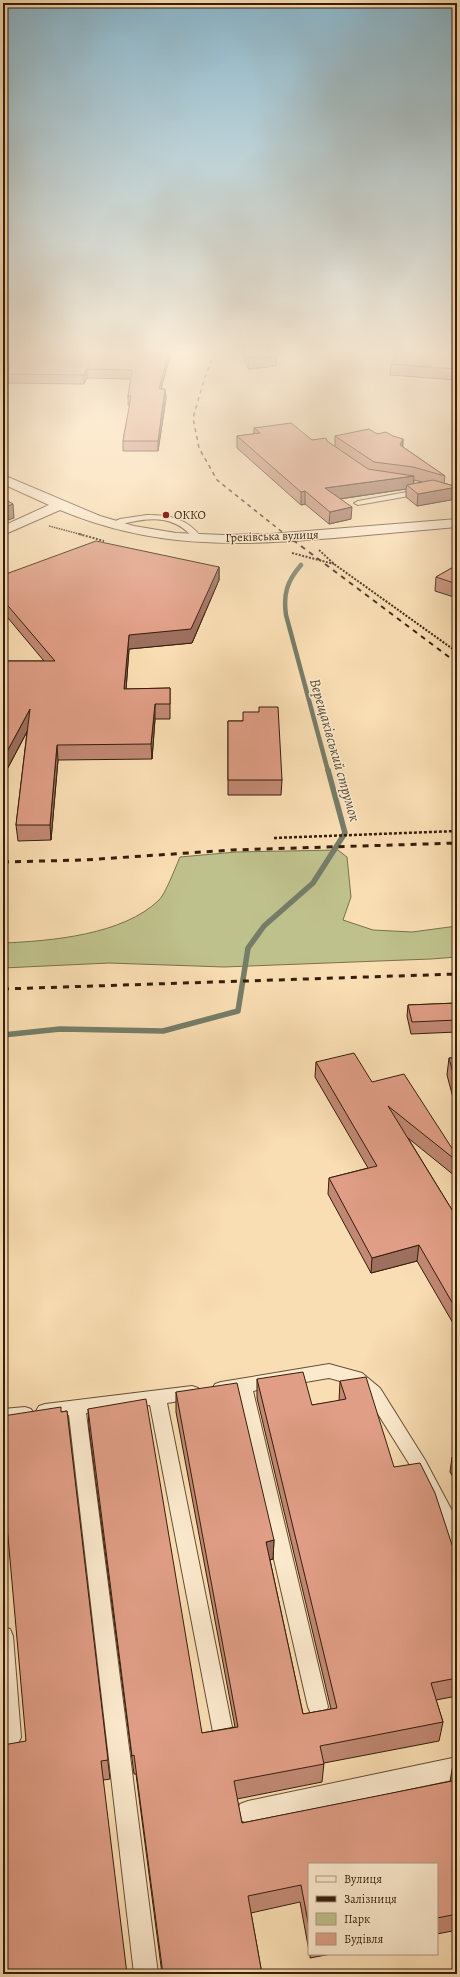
<svg xmlns="http://www.w3.org/2000/svg" width="460" height="1977" font-family="Alegreya,serif">
<style>
.green{fill:#bfc18c;stroke:#7a704b}
.lines{fill:none;stroke-linecap:round;stroke-linejoin:round}
.stream-far1{stroke:#757d68;stroke-width:4.5}
.stream{stroke:#757d68;stroke-width:5.5}
.lane-casing{stroke:#664e34;stroke-width:2}
.street-casing{stroke:#664e34;stroke-width:2}
.path-far2{stroke:#351e0a;stroke-width:1.5;stroke-dasharray:1.5 1;stroke-linecap:butt}
.path-far1{stroke:#351e0a;stroke-width:2;stroke-dasharray:2 1.5;stroke-linecap:butt}
.path{stroke:#351e0a;stroke-width:2.5;stroke-dasharray:3 2;stroke-linecap:butt}
.lane{fill:#fceace;fill-rule:evenodd}
.street{fill:#fceace;fill-rule:evenodd}
.rail-far2{stroke:#351e0a;stroke-width:1.5;stroke-dasharray:4 4;stroke-linecap:butt}
.rail-far1{stroke:#351e0a;stroke-width:2;stroke-dasharray:5 5;stroke-linecap:butt}
.rail{stroke:#351e0a;stroke-width:3;stroke-dasharray:6 6;stroke-linecap:butt}
.wall{fill:#c18873;stroke:#351e0a;fill-rule:evenodd}
.shaded-wall{fill:#9d6f5e;stroke:#351e0a}
.building{fill:#e09e86;stroke:#351e0a}
.poi-dot{fill:#8f2418;stroke:#fceace;stroke-width:1.5}
.labels{text-anchor:middle;dominant-baseline:central;stroke-width:3;stroke-linejoin:round;paint-order:stroke}
.far-poi-label{font-size:12px;fill:#351e0a;stroke:#fceace;text-anchor:start}
.far-street-label{font-size:12px;fill:#351e0a;stroke:#fceace}
.water-label{font-size:15px;font-style:italic;fill:#554e39;stroke:#fceace}
</style>
<rect width="100%" height="100%" fill="#fadeb3"/>
<filter id="stains"><feTurbulence type="fractalNoise" baseFrequency=".005" numOctaves="4"/><feColorMatrix values="0 0 0 0 .2 0 0 0 0 .09 0 0 0 0 .02 0 0 0 .5 -.17"/></filter>
<radialGradient id="worn" r=".72"><stop offset=".6" stop-color="#630" stop-opacity="0"/><stop offset="1" stop-color="#630" stop-opacity=".3"/></radialGradient>
<path class="green" d="M338,850L347,857L351,897L343,920L373,930L412,932L457,926V957L431,959L224,967L109,963L3,968V943C51,941 123,935 159,900C165,895 176,866 180,857L236,852Z"/>
<g class="lines">
<path class="stream-far1" d="M301,565C287,581 283,594 286,615L328,771"/>
<path class="stream" d="M3,1035L60,1029L163,1031L238,1011L248,948L264,926L313,883L345,833L328,770"/>
<g class="lane-casing">
<g id="lane">
<path d="M423,489L427,491L426,493L358,505L354,503L358,501Z"/>
<path d="M147,515C169,515 187,518 201,537L200,539H194C172,511 143,519 113,526L109,524L120,519Z"/>
<path d="M329,1364L362,1373L380,1388L425,1460L457,1520V1546L450,1544L413,1470L368,1398L351,1384L329,1378L253,1391L328,1707L325,1714L318,1717L311,1714L308,1707L236,1394L221,1396L215,1394L212,1389L215,1384L221,1382Z"/>
<path d="M192,1386L198,1388L201,1393L198,1398L167,1403L233,1732L230,1739L223,1742L216,1739L213,1732L150,1405L86,1413L158,1974H134L69,1415L45,1418L39,1416L36,1411L39,1406L45,1404Z"/>
<path d="M25,1407L31,1409L34,1414L31,1419L3,1423V1409Z"/>
<path d="M3,1627L10,1629L13,1636L21,1737L18,1744L11,1747L3,1743Z"/>
<path d="M457,1757V1779L248,1823L240,1820L237,1812L240,1804L248,1801Z"/>
</g>
</g>
<g class="street-casing">
<path id="street" d="M3,475L100,516L134,526L176,533L223,535L270,534L457,519V527C416,531 375,534 334,538C235,546 154,549 60,510L3,535V526L49,505L3,484Z"/>
</g>
<path class="path-far2" d="M49,526L83,535"/>
<g class="path-far1">
<path d="M79,534L104,541"/>
<path d="M319,550L334,564L457,652"/>
<path d="M292,553L334,564"/>
</g>
<path class="path" d="M274,838L457,831"/>
<use href="#lane" class="lane"/>
<use href="#street" class="street"/>
<path class="rail-far2" d="M215,352L205,377L193,418L199,448L217,480L286,535"/>
<path class="rail-far1" d="M285,534L457,663"/>
<g class="rail">
<path d="M3,862L84,860L232,850L457,843"/>
<path d="M3,989L457,974"/>
</g>
</g>
<g class="wall">
<path d="M12,352H171L161,389H165L166,398L158,451H123V441L130,405H128V396L131,379L87,378L84,384L8,383L7,374L8,372H3V361Z"/>
<path d="M242,352H275L276,356V366L248,369Z"/>
<path d="M457,352V380L390,375L391,364Z"/>
<path d="M254,428L312,440L327,441L335,447V436L377,434L403,439V447L445,476L444,483L457,487L456,499L417,506L406,497V489L340,499L351,519L329,524L305,504L301,505L237,448V436L254,434ZM414,480L422,482L414,484Z"/>
<path d="M457,565V598L435,591L436,577Z"/>
<path d="M219,567V580L192,643L129,649L126,689L170,688V719H155L152,759L58,760L51,840L18,841L16,825L27,732L3,777V661H44L3,612V573L6,574Z"/>
<path d="M259,712L282,780L281,795H228V721H243Z"/>
<path d="M457,1003V1032L411,1034L407,1016L408,1005Z"/>
<path d="M449,1058H457V1109H456L447,1075Z"/>
<path d="M316,1062L372,1082L457,1156V1175L455,1176L408,1138L457,1218V1330L417,1261L371,1273L328,1194L329,1178L368,1168L315,1077Z"/>
<path d="M257,1379L312,1405L339,1401L340,1381L394,1467L457,1560V1696L436,1700L443,1722L439,1741L324,1763L322,1782L237,1799L242,1823L450,1782L453,1764L457,1763V1930L437,1934V1864H309V1951L300,1902L251,1913L262,1974H162L136,1774H134L89,1428L88,1409L202,1733L235,1727L176,1412V1392L274,1540L273,1559L270,1560L303,1714L331,1709L257,1398Z"/>
<path d="M67,1411L110,1779L104,1780L26,1741L61,1412Z"/>
<path d="M457,1455V1484L450,1472L452,1457Z"/>
<path d="M310,1954H331L310,1958Z"/>
</g>
<g class="shaded-wall">
<path d="M169,352H171L159,397V389Z"/>
<path d="M276,356V366L248,369V358Z"/>
<path d="M87,369V378L84,384V375Z"/>
<path d="M165,389L166,398L158,451V441Z"/>
<path d="M403,439L402,450L400,445Z"/>
<path d="M414,476L413,488L407,485L406,489L325,501V488Z"/>
<path d="M457,487L456,499L417,506L418,494Z"/>
<path d="M305,491V504L301,505V492Z"/>
<path d="M13,504L14,518L3,522V508Z"/>
<path d="M352,507L351,519L329,524L330,512Z"/>
<path d="M219,567V580L192,643L129,649L125,704L124,689L129,635Z"/>
<path d="M155,704V719L152,759L151,744Z"/>
<path d="M30,709L31,724L3,777V759Z"/>
<path d="M57,745L58,760L51,840L50,825Z"/>
<path d="M457,1161V1175L455,1176Z"/>
<path d="M419,1245L417,1261L371,1273L372,1258Z"/>
<path d="M274,1540L273,1559L265,1561L266,1542Z"/>
</g>
<g class="building">
<path d="M12,352H169L159,389H165L158,441H123L131,396H128L132,370L87,369L84,375L7,374L11,364L3,363V361Z"/>
<path d="M246,352H275L276,356L248,358Z"/>
<path d="M397,352H457V369L391,364Z"/>
<path d="M291,423L312,440L326,438L327,441L368,469L414,476L325,488L352,507L330,512L305,491L301,492L237,436L260,433L254,428Z"/>
<path d="M369,429L377,434L386,432L393,436L403,439L400,445L445,476L413,467L374,462L335,436Z"/>
<path d="M433,480L457,487L418,494L407,485Z"/>
<path d="M3,498L13,504L3,508Z"/>
<path d="M96,541L219,567L191,629L129,635L124,689L170,688V704H155L151,744L57,745L50,825H16L30,709L3,759V661H55L3,600V573L6,574Z"/>
<path d="M457,565V584L436,577Z"/>
<path d="M259,707H278L282,780H228V721H243V712H259Z"/>
<path d="M457,1003V1020L412,1022L408,1005Z"/>
<path d="M354,1053L372,1082L404,1074L457,1156V1161L388,1106L457,1218V1311L419,1245L372,1258L329,1178L377,1166L316,1062Z"/>
<path d="M449,1058H457V1088Z"/>
<path d="M303,1372L312,1405L346,1399L340,1381L366,1377L394,1467L420,1463L435,1493L457,1560V1678L431,1683L443,1722L320,1746L324,1764L234,1781L242,1823L457,1780V1914L437,1918V1864H309V1927L301,1885L248,1896L262,1974H163L134,1755L132,1756L88,1409L146,1399L202,1733L238,1727L176,1392L237,1383L274,1540L266,1542L303,1714L337,1708L257,1379Z"/>
<path d="M61,1407V1412L67,1411L108,1760L101,1761L127,1974H3V1745L26,1741L3,1480V1416Z"/>
<path d="M457,1455V1465L452,1457Z"/>
<path d="M457,1763V1779L453,1764Z"/>
</g>
<linearGradient id="sky" x2="0" y2="1"><stop stop-color="#8bb8ce"/><stop offset="0.56" stop-color="#fdf0dd"/><stop offset="1" stop-color="#fdf0dd" stop-opacity="0"/></linearGradient>
<rect width="460" height="629" fill="url(#sky)"/>
<circle class="poi-dot" cx="166" cy="515" r="4"/>
<g class="labels">
<g class="far-poi-label">
<text x="174" y="515">ОККО</text>
</g>
<g class="far-street-label">
<text transform="translate(272 536) rotate(-2)">Греківська вулиця</text>
</g>
<g class="water-label">
<text transform="translate(335 750) rotate(74)">Верещаківський струмок</text>
</g>
</g>
<rect width="460" height="1977" fill="none" stroke="#fadeb3" stroke-width="16"/>
<rect x="4" y="4" width="452" height="1969" fill="none" stroke="#351e0a" stroke-width="2"/>
<rect x="8" y="8" width="444" height="1961" fill="none" stroke="#351e0a"/>
<rect x="308" y="1863" width="130" height="92" fill="#fceace" stroke="#ac9880"/>
<rect x="316" y="1876" width="20" height="6" fill="#fceace" stroke="#ac9880"/>
<text x="344" y="1883" font-size="12" fill="#351e0a">Вулиця</text>
<rect x="316" y="1896" width="20" height="6" fill="#351e0a" stroke="#ac9880"/>
<text x="344" y="1903" font-size="12" fill="#351e0a">Залізниця</text>
<rect x="316" y="1913" width="20" height="12" fill="#bfc18c" stroke="#ac9880"/>
<text x="344" y="1923" font-size="12" fill="#351e0a">Парк</text>
<rect x="316" y="1933" width="20" height="12" fill="#e09e86" stroke="#ac9880"/>
<text x="344" y="1943" font-size="12" fill="#351e0a">Будівля</text>
<rect width="100%" height="100%" filter="url(#stains)"/>
<rect width="100%" height="100%" fill="url(#worn)"/>
</svg>
